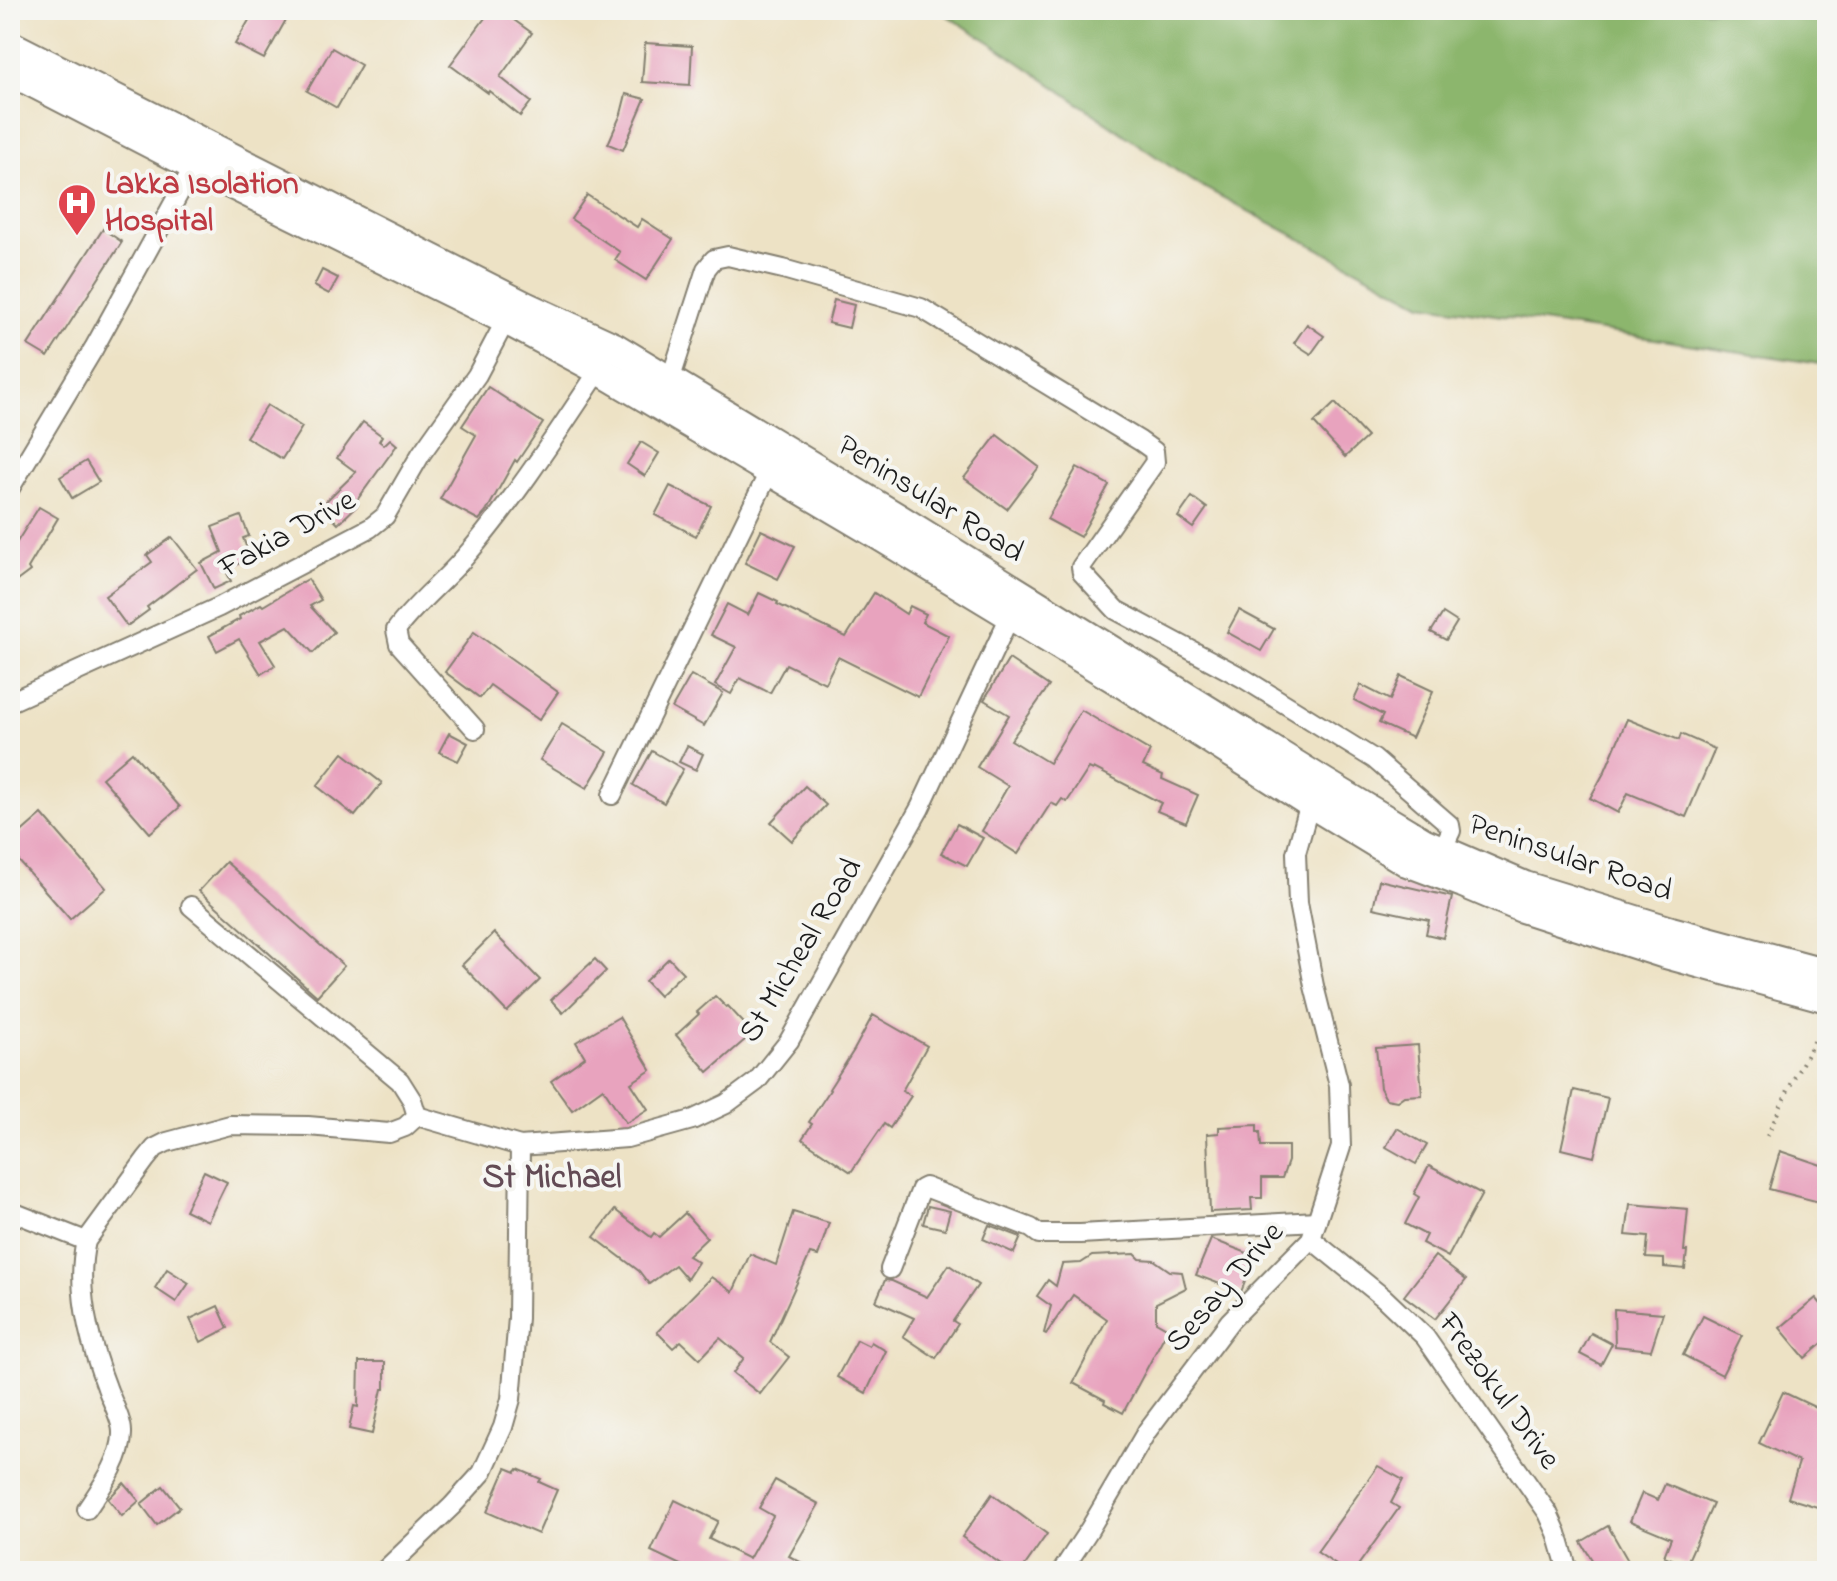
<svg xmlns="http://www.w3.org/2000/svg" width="1837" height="1581" font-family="'Indie Flower',sans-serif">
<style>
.forest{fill:#8cb66d;stroke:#546944;stroke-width:2}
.building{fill:#e8a3be}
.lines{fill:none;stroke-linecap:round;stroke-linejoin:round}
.street-casing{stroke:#847f70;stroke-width:22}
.primary-casing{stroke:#847f70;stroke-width:32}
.path{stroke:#847f70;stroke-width:4;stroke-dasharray:2 6;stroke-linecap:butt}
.street{stroke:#fff;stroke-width:18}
.primary{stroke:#fff;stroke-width:28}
.labels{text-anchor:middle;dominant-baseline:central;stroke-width:8;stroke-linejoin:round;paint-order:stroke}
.health-label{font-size:32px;font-weight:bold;fill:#be3a42;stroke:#f6f6f2;text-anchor:start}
.street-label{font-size:32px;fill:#1c1c1c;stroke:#f6f6f2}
.neighbourhood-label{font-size:34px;font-weight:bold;fill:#634b55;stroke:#f6f6f2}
</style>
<rect width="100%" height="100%" fill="#f6f6f2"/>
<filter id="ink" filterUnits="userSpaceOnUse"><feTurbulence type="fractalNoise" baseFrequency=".0125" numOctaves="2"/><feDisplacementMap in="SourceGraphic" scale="16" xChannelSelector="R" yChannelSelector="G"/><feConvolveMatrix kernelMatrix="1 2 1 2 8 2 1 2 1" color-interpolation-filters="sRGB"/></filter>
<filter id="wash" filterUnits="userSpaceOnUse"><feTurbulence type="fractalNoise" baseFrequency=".006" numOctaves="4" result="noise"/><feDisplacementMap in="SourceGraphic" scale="32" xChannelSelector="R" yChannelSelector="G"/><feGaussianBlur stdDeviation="1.8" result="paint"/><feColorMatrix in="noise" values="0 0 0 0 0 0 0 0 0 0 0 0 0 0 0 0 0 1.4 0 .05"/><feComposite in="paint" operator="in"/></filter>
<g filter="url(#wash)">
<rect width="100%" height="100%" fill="#ede2c5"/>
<path class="forest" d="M938,10H1827V365L1422,304L1190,180L991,43Z"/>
<g id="blocks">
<g class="building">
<path d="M255,10H274L287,18L264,59L235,44Z"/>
<path d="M491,10H500L532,33L500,77L531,102L520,116L489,91L488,93L450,65Z"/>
<path d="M645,43L692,46L690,85L642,82Z"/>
<path d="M332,48L361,65L337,108L307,91Z"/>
<path d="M626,94L645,99L623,150L608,144L621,114Z"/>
<path d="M587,195L637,227L642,219L673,239L646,280L615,260L620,252L571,219Z"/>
<path d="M103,229L122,242L48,357L28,345Z"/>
<path d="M322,270L338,278L329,294L314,286Z"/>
<path d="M834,300L854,305L849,328L828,323Z"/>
<path d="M1307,324L1324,336L1311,354L1294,343Z"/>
<path d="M488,387L543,423L517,462L515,460L486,512L479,520L440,499L476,435L462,426Z"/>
<path d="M1335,403L1367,437L1345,457L1314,423Z"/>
<path d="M267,405L302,427L282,459L246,437Z"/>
<path d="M363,422L382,436L379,441L384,445L390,439L397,445L355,503L358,505L338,524L321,506L356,472L337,458Z"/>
<path d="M997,435L1039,467L1007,509L964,478Z"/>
<path d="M641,442L659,453L645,476L627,464Z"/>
<path d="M86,461L99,482L72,498L60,477Z"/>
<path d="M1077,467L1109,485L1080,537L1047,519Z"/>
<path d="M670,486L711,506L696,536L655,515Z"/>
<path d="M1192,497L1207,508L1193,528L1178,517Z"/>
<path d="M39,507L58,518L28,568L30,571L10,586V553Z"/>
<path d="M241,516L249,536L243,538L251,559L225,569L231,581L214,589L201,563L222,552L212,527Z"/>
<path d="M761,530L795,546L778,579L745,563Z"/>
<path d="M172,537L197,569L147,607L149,610L127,626L105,596L152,562L147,555Z"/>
<path d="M308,579L321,600L310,606L334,632L313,653L288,626L260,641L275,665L261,674L239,639L217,651L209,636L240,619L239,616L261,604L263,606Z"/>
<path d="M759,593L778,602L777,604L846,637L874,593L906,614L910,606L926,614L922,622L949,636L918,697L838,657L825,683L786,664L770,693L740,678L731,694L715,685L736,647L711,635L727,604L748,615Z"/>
<path d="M1239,610L1274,629L1261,651L1227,632Z"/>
<path d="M1443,613L1457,622L1446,640L1431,632Z"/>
<path d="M474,632L558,692L539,720L490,685L480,698L445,672Z"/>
<path d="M1009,659L1049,686L1011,740L1049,763L1081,710L1150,751L1143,766L1163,775L1162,779L1198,795L1186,823L1157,811L1161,803L1094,768L1093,770L1089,768L1067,802L1062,799L1057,806L1051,803L1018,854L982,831L1008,786L977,767L1009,715L984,700Z"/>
<path d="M691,675L723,693L704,726L672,708Z"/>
<path d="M1401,676L1433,691L1412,738L1379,723L1383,715L1354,700L1361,685L1390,700Z"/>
<path d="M1627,719L1679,740L1681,734L1715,749L1686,817L1628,793L1618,813L1590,798L1605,771Z"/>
<path d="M562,724L608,752L587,788L540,760Z"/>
<path d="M449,733L468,743L458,761L439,752Z"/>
<path d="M687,746L703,754L696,770L679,762Z"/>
<path d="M652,751L683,769L664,803L633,785Z"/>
<path d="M132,752L180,807L150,833L102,778Z"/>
<path d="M343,753L382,783L355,816L317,786Z"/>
<path d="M805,786L826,805L792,841L771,822Z"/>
<path d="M42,814L106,888L70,919L10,851V842Z"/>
<path d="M957,824L983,838L967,866L941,853Z"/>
<path d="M226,862L344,966L317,996L199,891Z"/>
<path d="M1379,880L1452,897L1443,938L1426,934L1429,920L1373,908Z"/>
<path d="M494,933L540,980L507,1012L462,965Z"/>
<path d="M669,958L683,973L659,996L645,981Z"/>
<path d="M595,959L606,971L563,1013L551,1000Z"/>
<path d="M715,996L726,1007L728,1006L753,1033L708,1072L676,1035L699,1014L697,1012Z"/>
<path d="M873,1015L927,1046L902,1091L911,1096L890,1128L884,1124L851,1172L802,1139L812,1124L809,1122L830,1090L829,1089L854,1050Z"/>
<path d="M619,1017L651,1070L631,1083L648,1109L626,1123L603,1088L572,1110L551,1081L585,1057L576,1042Z"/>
<path d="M1418,1045L1422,1095L1404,1096L1397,1101L1386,1099L1380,1088L1376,1048Z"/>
<path d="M1574,1090L1608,1098L1594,1157L1561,1149Z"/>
<path d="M1257,1125V1132H1260L1261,1146H1288V1161L1282,1178H1262V1198H1251L1252,1210L1210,1212L1207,1134L1219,1133V1127Z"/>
<path d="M1397,1128L1427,1145L1416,1164L1386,1147Z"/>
<path d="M1780,1151L1827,1167V1204L1769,1189Z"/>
<path d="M1429,1166L1482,1194L1448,1257L1422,1243L1426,1235L1405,1224L1419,1197L1414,1194Z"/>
<path d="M204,1171L227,1182L208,1221L185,1210Z"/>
<path d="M1630,1204L1688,1209L1684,1251H1687L1685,1269L1664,1267V1259L1646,1258L1648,1237L1626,1235Z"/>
<path d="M928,1206L950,1211L945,1229L923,1224Z"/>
<path d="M615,1210L651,1237L654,1233L659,1237L685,1213L707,1238L688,1256L698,1262L687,1279L675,1265L649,1284L639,1271L594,1237Z"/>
<path d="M793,1212L829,1223L818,1256L810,1254L770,1342L789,1357L760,1394L733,1373L744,1358L720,1338L700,1359L681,1341L673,1348L657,1332L711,1277L733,1292L750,1254L776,1265Z"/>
<path d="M989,1225L1021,1237L1014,1253L983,1239Z"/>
<path d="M1211,1239L1255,1256L1241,1292L1196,1275Z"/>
<path d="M1135,1254L1140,1259L1154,1260L1170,1271L1182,1272L1186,1288L1156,1303V1322L1168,1329L1123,1413L1104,1403L1105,1400L1073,1383L1107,1319L1073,1295L1046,1334L1044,1333L1051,1306L1037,1296L1048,1280L1056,1286L1062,1264L1081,1263L1092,1256Z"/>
<path d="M1435,1256L1466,1280L1435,1319L1404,1296Z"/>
<path d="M949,1265L978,1285L953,1321L958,1324L936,1358L903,1336L914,1318L876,1301L885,1280L892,1281L927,1297Z"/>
<path d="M167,1269L189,1283L176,1302L155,1288Z"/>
<path d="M1816,1298L1827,1311V1339L1805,1358L1780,1328Z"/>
<path d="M218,1306L228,1328L201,1342L190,1319Z"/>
<path d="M1614,1309L1663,1313L1651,1350L1615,1346Z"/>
<path d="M1703,1316L1742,1335L1722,1375L1683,1355Z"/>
<path d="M1591,1333L1612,1344L1601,1365L1580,1354Z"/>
<path d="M857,1340L869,1346L871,1342L886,1351L866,1393L837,1377Z"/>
<path d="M359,1362H385V1389H382L372,1434L349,1429L354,1406L358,1407Z"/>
<path d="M1783,1392L1827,1413V1510L1788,1498L1799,1462L1759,1443Z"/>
<path d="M1378,1466L1403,1480L1391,1503L1399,1508L1354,1571H1345L1317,1552Z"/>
<path d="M506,1468L516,1472L518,1469L541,1479L539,1482L557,1490L538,1534L487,1512Z"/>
<path d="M775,1480L819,1504L789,1556L817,1571H693L651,1551L675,1500L718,1521L709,1539L749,1559L773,1516L759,1508Z"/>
<path d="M124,1483L139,1501L122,1516L108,1499Z"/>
<path d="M1665,1484L1713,1504L1686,1565L1664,1556L1671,1538L1630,1521L1642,1493L1658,1500Z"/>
<path d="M163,1486L180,1507L157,1525L141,1504Z"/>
<path d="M992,1494L1047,1534L1021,1571H1011L962,1537Z"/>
<path d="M1608,1526L1627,1559L1635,1571H1599L1581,1542Z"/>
</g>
</g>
</g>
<g filter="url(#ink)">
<use href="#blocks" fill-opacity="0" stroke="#847f70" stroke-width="2"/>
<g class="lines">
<g class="street-casing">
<g id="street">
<path d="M670,381L706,269L714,259L728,256L783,269L921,308L1140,441L1154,451L1155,462L1081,567L1082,573L1116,610L1243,678L1374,759L1450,825L1451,831L1442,850"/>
<path d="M10,488L94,348L194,166"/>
<path d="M10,702L219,607L370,528L385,516L421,454L477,375L506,320"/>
<path d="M475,729L399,644L396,630C415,604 442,583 464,558C516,498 560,429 604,363"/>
<path d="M612,795L769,472"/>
<path d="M191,906L400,1081L412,1100L417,1116"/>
<path d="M417,1116L520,1146L627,1138L692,1120L726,1104L757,1081L789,1041L920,808L1010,616"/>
<path d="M10,1211L86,1241"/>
<path d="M1311,1239L1384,1298L1425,1337L1548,1513L1557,1533L1568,1571"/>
<path d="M890,1269L921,1189L925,1187L1031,1228L1039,1234H1080L1317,1221"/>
<path d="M87,1509C101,1488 123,1458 122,1432C122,1419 110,1398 106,1385C89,1341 75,1288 86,1241L146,1159L155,1148L167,1142L230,1125L308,1126L389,1133L405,1127L417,1116"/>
<path d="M384,1571L452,1506L482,1473L503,1427L511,1399L518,1318L520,1146"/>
<path d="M1062,1571L1089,1530L1147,1431L1230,1321L1311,1239L1341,1147L1339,1085L1314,986L1298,903L1296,853L1310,803L1316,796"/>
</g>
</g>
<g class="primary-casing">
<g id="primary">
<path d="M10,45L525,306L614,347L898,518L1325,783L1423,842L1525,886L1671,931L1827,973"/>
<path d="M10,71L194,166L506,320L599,370L878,535L1117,680L1310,803L1407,862L1463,883L1522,908L1662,953L1827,998"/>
</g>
</g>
<path class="path" d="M1767,1136L1793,1080L1826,1020"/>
<use href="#street" class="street"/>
<use href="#primary" class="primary"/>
</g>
</g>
<defs>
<g id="hospital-pin" transform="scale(2)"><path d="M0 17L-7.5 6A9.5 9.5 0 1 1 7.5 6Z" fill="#e0444e" stroke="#f6f6f2"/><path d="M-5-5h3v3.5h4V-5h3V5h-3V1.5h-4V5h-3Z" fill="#fff"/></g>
</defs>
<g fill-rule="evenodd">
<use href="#hospital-pin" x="77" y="203"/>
</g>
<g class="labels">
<g class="health-label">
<text x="105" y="185">Lakka Isolation<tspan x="105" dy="37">Hospital</tspan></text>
</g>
<g class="street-label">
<text transform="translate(930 500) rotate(32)">Peninsular Road</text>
<text transform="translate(288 535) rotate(-29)">Fakia Drive</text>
<text transform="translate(1570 859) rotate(19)">Peninsular Road</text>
<text transform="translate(802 951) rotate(-59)">St Micheal Road</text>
<text transform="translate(1226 1288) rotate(-49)">Sesay Drive</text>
<text transform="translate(1498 1392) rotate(54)">Frezokul Drive</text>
</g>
<g class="neighbourhood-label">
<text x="552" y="1179">St Michael</text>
</g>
</g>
<rect width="1837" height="1581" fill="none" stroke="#f6f6f2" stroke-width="40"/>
</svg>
